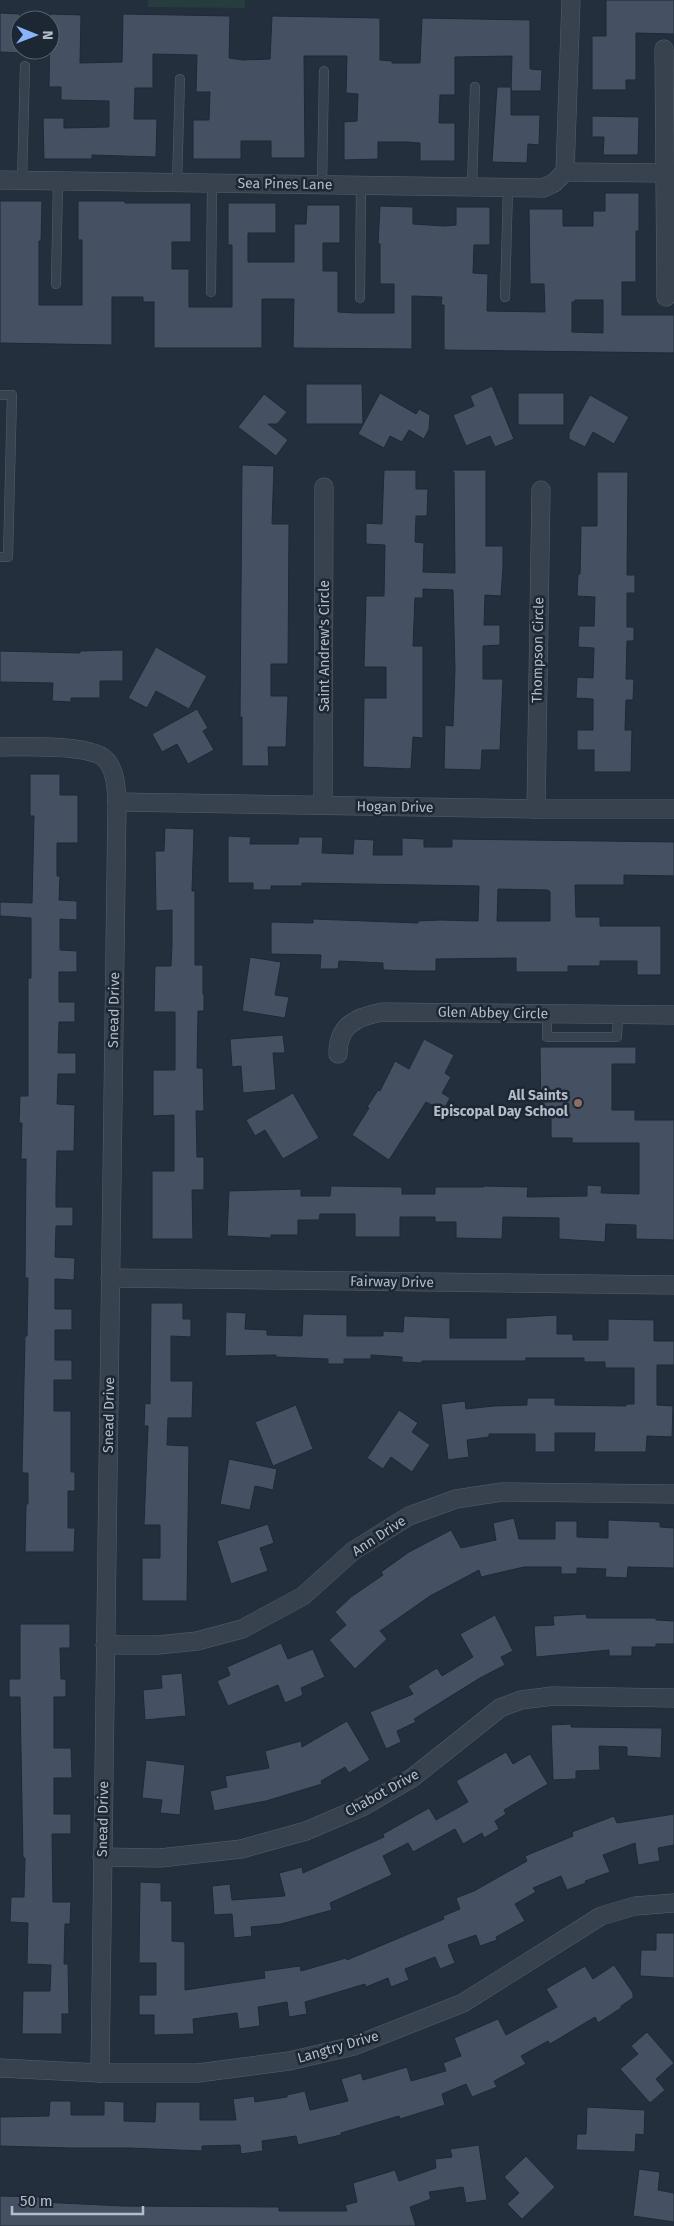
<svg xmlns="http://www.w3.org/2000/svg" width="674" height="2226" font-family="'Fira Sans',sans-serif">
<style>
.green{fill:#263c3f}
.building{fill:#455162;stroke:#1f2835;fill-rule:evenodd}
.lines{fill:none;stroke-linecap:round;stroke-linejoin:round}
.service-casing{stroke:#565f6c;stroke-width:10}
.minor-casing{stroke:#565f6c;stroke-width:19}
.service{stroke:#38414e;stroke-width:9}
.minor{stroke:#38414e;stroke-width:18}
.education-dot{fill:#8d6e63;stroke:#1d2633;stroke-width:2}
.labels{text-anchor:middle;dominant-baseline:central;stroke-width:5;stroke-linejoin:round;paint-order:stroke}
.street-label{font-size:14px;fill:#b4bcc9;stroke:#1d2633}
.poi-label{font-size:14px;font-weight:bold;fill:#b4bcc9;stroke:#1d2633;text-anchor:end}
</style>
<rect width="100%" height="100%" fill="#242f3e"/>
<path class="green" d="M148,0H245V8L148,7Z"/>
<g class="building">
<path d="M606,0H674V34L636,33V80H626V90H592V36H606Z"/>
<path d="M0,13L20,14V53L0,52Z"/>
<path d="M50,14L81,15L80,63L122,62L123,14L230,16L229,58L243,60L270,59L272,16L380,18V60L392,61V63H420L422,18L530,20V69L542,70L541,91H511L512,56L455,57V95H440L439,123H455V161H420V143L408,142H378V159L344,160V122L357,121L358,94L346,93L347,56H304L305,158H271V141H241V159H193V120H209L210,92H196L197,55L153,54V88H135L134,119H157L156,157L92,155V159H44L43,118H64V128L109,127V101L61,100V87H49Z"/>
<path d="M497,87H511V115H540L539,145L528,144L527,163L492,162Z"/>
<path d="M592,116L639,117L638,155H603L604,137H592Z"/>
<path d="M605,193H639V231H636V282H622V315H674V353L444,350V305H441L442,297L412,296V349L293,348L294,299H262V348H154V302H143V297H112V345L0,343V201H42L41,241H39V305H82V240H78V201H125V203H191V242H172V269H189V307H232V245H228V203H276V233H248V262H294V224H306L307,205H340V243H323V271H338V312L355,313H394V284H380V244H378L380,206L413,207V224L444,226L456,225V207H490V245H474L473,273L488,274L487,311L545,312L544,284H530L529,209H563V226H593V211H605ZM575,300H603V333L572,332V302H575Z"/>
<path d="M306,384H362L363,424H306Z"/>
<path d="M492,386L514,439L495,447L490,436L466,446L453,415L474,406L470,396Z"/>
<path d="M380,393L416,414L419,409L430,415L429,429L424,439L409,430L402,442L390,436L384,448L358,434Z"/>
<rect x="518" y="393" width="46" height="32"/>
<path d="M264,394L287,412L277,424H268L288,440L276,456L238,427Z"/>
<path d="M590,395L629,417L614,444L593,432L585,447L569,439V433Z"/>
<path d="M242,465L274,466L272,524H289L288,664H271V696H288L286,747H268L269,766H242V717H240Z"/>
<path d="M384,470H416V489H428L427,516H416L415,542L424,543L423,572L455,573L454,472L450,470H486V546H503V568L501,596L485,595L484,625H500V645L483,646V679H503L500,750H482L481,770L444,769L445,725L453,726L455,669L453,590L423,589V598H415L413,646H423V738L413,737L411,769L363,767L364,698H386V667H364L366,596H384L385,545L366,544V523L382,524Z"/>
<path d="M597,472H628L627,575H635V593H627V627H634V641H627L626,679H634L633,700H626L625,730H632L631,772H594V750H577V730H593V699L576,698L577,677L593,678L594,648L578,647L579,626H594L595,597L577,596L578,574H580L581,526H597Z"/>
<path d="M156,647L207,676L189,709L156,691L147,708L128,698Z"/>
<path d="M123,650V681H100V698H71V702L52,701L53,683L0,682V651L80,653V651Z"/>
<path d="M197,709L208,728L203,731L214,750L188,764L177,744L162,752L152,734Z"/>
<path d="M30,774H60V795H78V843H57V876H60L59,900L77,901V920L60,919V950L77,951V972H59V1002H75V1022H59L58,1053H76V1074H58L57,1104L75,1105L74,1151H57L56,1189V1207H73V1226H56L55,1257L75,1258L74,1280L55,1279V1309H72V1330H55V1360H72V1380H54V1411H71V1472H75V1491H68V1528H75L74,1552H25L26,1504H28V1473H22L25,1336H27L28,1278H25L26,1159H21L22,1123H19L20,1096H28V978H31V918L0,916V902L32,903L34,816H30Z"/>
<path d="M165,828L194,829L192,891H195V965H203V994H204V1011H198L197,1068H203L204,1111H196L197,1157H204V1190H192L193,1239H152V1171H174V1115L153,1116V1070H175V1012H154L155,966H171L172,945V910L156,911L155,851H164Z"/>
<path d="M228,836L251,837L250,844H298L299,837H323L322,853L353,854L354,839L374,840L373,855H402V838L424,839V847H452V839L674,842V876L624,875V885H575L576,917H600V926H661V975H637V961H600V966H568V972H516V958L436,959V971H413L383,970V963L339,961L338,969H320L321,955L271,954V922L313,923V919L418,923V921L440,920L478,921L479,886L302,883V886H271V890H253V883H228ZM498,889L548,890L550,892V921H497Z"/>
<path d="M250,957L281,962L275,995L289,997L285,1018L242,1011Z"/>
<path d="M283,1035L285,1053H273L276,1090L243,1093L241,1066L232,1067L230,1039Z"/>
<path d="M424,1039L454,1055L445,1073L451,1077L442,1093L450,1098L443,1111L426,1102L389,1160L352,1135L369,1108L367,1107L378,1090L380,1091L395,1061L409,1069Z"/>
<path d="M540,1047H636V1064H612V1110H635V1120H674V1240L636,1239V1225L606,1224L605,1242L559,1239V1218L503,1217L502,1239L456,1238V1222H435V1217H400V1237H355V1214H320L319,1220H298V1235H271V1238L227,1236L229,1191L301,1189V1196H330L331,1186L402,1187V1194H435V1187H484V1186L528,1187L527,1197L587,1196V1185L602,1186L601,1193L639,1194V1143H572V1138H551V1119H541Z"/>
<path d="M293,1093L319,1138L283,1159L265,1130L255,1136L246,1120Z"/>
<path d="M151,1303H183V1319H191V1337L171,1336V1381H193L192,1418H168L167,1445L189,1446L187,1601H142V1558H160V1525H144L148,1426H144L145,1403L150,1404Z"/>
<path d="M226,1312L246,1313L245,1329L267,1330V1335L302,1336L303,1314L347,1315V1336H383V1331L403,1332L404,1316L450,1318V1338H506V1318L557,1315V1334H573V1340H608V1319L654,1320V1341H674V1365H657V1405L673,1406L672,1437L647,1436L646,1452H594L595,1433H555V1452H535V1434H489V1437L467,1440L469,1457L448,1460L441,1404L465,1401L466,1409L494,1406L527,1405V1398H555V1405L626,1406V1404H634V1368H605V1362H584V1358H526V1361H422L421,1363L402,1362V1357L371,1355V1359H344V1364H328V1359L276,1357V1355L225,1356Z"/>
<path d="M296,1405L313,1449L273,1466L255,1422Z"/>
<path d="M399,1410L418,1423L412,1432L430,1445L412,1472L391,1457L383,1469L367,1458Z"/>
<path d="M229,1459L277,1469L273,1490L255,1486L250,1510L220,1504Z"/>
<path d="M514,1518L519,1539H555V1521H577V1537L608,1538V1520L660,1522V1527L674,1528V1568L628,1567L627,1578L605,1577L606,1569L577,1568V1574H561V1567H524L481,1577L479,1570L430,1596L380,1631L387,1639L355,1669L329,1640L346,1625L335,1612L351,1597L383,1575L381,1572L409,1552L451,1530L461,1548L496,1540L493,1523Z"/>
<path d="M268,1524L274,1543L260,1548L268,1571L231,1584L217,1541Z"/>
<path d="M586,1614L587,1618H656V1620L674,1621V1644H656V1647H632V1656H609V1650L536,1657L534,1626L554,1625L553,1616Z"/>
<path d="M495,1615L513,1651L501,1657L505,1665L480,1678L414,1719L416,1722L397,1731L401,1742L386,1749L370,1712L413,1694L408,1686L437,1668L442,1676L473,1657L460,1634Z"/>
<path d="M20,1624H70V1648H60L61,1679H66V1697H54V1748H71L72,1778H54V1814H71V1834H52L53,1902H71L70,1924H65L64,1964H68L69,2014H62V2034H22L23,1991H50L51,1965L27,1964L28,1923L10,1922L11,1897H24L25,1858H23L20,1697H9V1679H20Z"/>
<path d="M281,1643L288,1659L313,1649L325,1677L301,1688L303,1695L285,1703L278,1685L228,1706L217,1681L230,1675L227,1667Z"/>
<path d="M182,1673L186,1716L145,1720L143,1690L162,1688L161,1675Z"/>
<path d="M347,1721L370,1760L349,1773L345,1767L321,1781L322,1784L266,1801L214,1811L210,1791L227,1787L225,1776L269,1768L265,1751L301,1741L302,1747Z"/>
<path d="M571,1724V1727L662,1728L661,1758L627,1756V1747L599,1746L600,1770L576,1771V1779L553,1780L551,1725Z"/>
<path d="M506,1752L513,1764L530,1754L548,1784L504,1810L506,1814L495,1821L499,1829L484,1838L482,1833L463,1844L455,1829L413,1852L408,1843L383,1856L392,1875L330,1903L332,1910L281,1924L251,1927L252,1936L234,1938L232,1914L214,1915L212,1886L230,1884L232,1900L285,1896L279,1873L302,1867L303,1873L384,1837L383,1834L429,1808L436,1820L468,1802L456,1781Z"/>
<path d="M146,1760L185,1765L180,1815L160,1813L162,1800L142,1798Z"/>
<path d="M674,1814V1845L658,1848L660,1861L638,1865L635,1843L603,1855L610,1872L585,1881L586,1883L567,1890L561,1876L533,1888L536,1892L515,1904L525,1921L496,1937L497,1940L480,1946L476,1935L448,1945L455,1963L440,1969L435,1957L405,1969L409,1980L391,1987L388,1978L366,1987L365,1984L305,2002L307,2014L289,2017L287,2002L258,2007L260,2026L239,2029L237,2013L193,2019L194,2034L154,2035V2015H139V1995H156V1963H139L140,1882L161,1883V1901H172V1941L185,1942V1990L265,1978L264,1971L300,1966L301,1971L346,1958L347,1960L444,1919L443,1916L460,1909L456,1898L474,1891L527,1861L525,1856L573,1836L572,1832L614,1816L617,1823Z"/>
<path d="M656,1933H674V1978L640,1976L641,1950H656Z"/>
<path d="M614,1965L633,1993V1998L621,2006V2008L598,2023L595,2017L550,2044L548,2041L521,2056L526,2064L494,2081L497,2087L472,2097L466,2084L442,2094L445,2105L400,2119L399,2116L341,2133V2135L298,2145L296,2136L262,2141L263,2151L241,2154L240,2145L202,2146V2151L130,2148H70L0,2146V2117L49,2116L50,2101H71V2115H104V2101L124,2102V2121L155,2122L156,2102H200V2120H236L233,2099L254,2096L255,2102L287,2097V2095L305,2091L310,2110L348,2101L341,2079L361,2073L363,2080L407,2067L411,2081L446,2071L443,2063L461,2056L454,2038L498,2019L506,2035L557,2007L546,1989L585,1966L593,1979Z"/>
<path d="M647,2032L674,2063L656,2079L665,2090L650,2103L620,2069L638,2054L631,2046Z"/>
<path d="M587,2107L645,2110L644,2135L636,2134L635,2152L576,2150L577,2134H586Z"/>
<path d="M479,2145L487,2200L466,2203L463,2187L429,2192L431,2199L410,2207L416,2226H0V2196L41,2197L40,2202L123,2206L279,2207V2211H347L345,2205L357,2202L353,2183L395,2170L399,2181L436,2168L435,2159L452,2157L450,2149Z"/>
<path d="M526,2156L555,2187L522,2219L507,2204L519,2193L504,2177Z"/>
<path d="M639,2169L660,2172L658,2190L674,2193V2222L633,2216Z"/>
</g>
<g class="lines">
<g class="service-casing">
<g id="service">
<path d="M22,181L25,66"/>
<path d="M177,183L180,79"/>
<path d="M322,185L324,71"/>
<path d="M472,187L475,87"/>
<path d="M56,284L58,181"/>
<path d="M211,292L212,183"/>
<path d="M505,297L508,188"/>
<path d="M360,298L361,186"/>
<path d="M0,395H12L8,557H0"/>
<path d="M547,1014V1037H617L618,1015"/>
</g>
</g>
<g class="minor-casing">
<g id="minor">
<path d="M664,49L666,297"/>
<path d="M565,172L666,173"/>
<path d="M0,180L543,188L554,183L565,172L571,0"/>
<path d="M0,747C22,747 94,743 107,761C116,773 116,787 117,802L100,2073"/>
<path d="M117,802L536,809H674"/>
<path d="M323,805L324,487"/>
<path d="M536,809L541,490"/>
<path d="M338,1054C338,1025 356,1017 382,1012L674,1015"/>
<path d="M110,1278L674,1285"/>
<path d="M105,1645H158L197,1641L242,1629L303,1596L353,1551L409,1516L456,1499L502,1492L674,1494"/>
<path d="M102,1857L160,1858L241,1849L306,1831L362,1807L412,1778L500,1708L521,1700L553,1696L674,1698"/>
<path d="M0,2068L100,2073H198L289,2061L354,2046L463,2003L601,1916L635,1906L674,1903"/>
</g>
</g>
<use href="#service" class="service"/>
<use href="#minor" class="minor"/>
</g>
<circle class="education-dot" cx="578" cy="1103" r="5"/>
<g class="labels">
<g class="street-label">
<text transform="translate(285 184) rotate(1)">Sea Pines Lane</text>
<text transform="translate(324 646) rotate(-90)">Saint Andrew's Circle</text>
<text transform="translate(538 650) rotate(-89)">Thompson Circle</text>
<text transform="translate(395 807) rotate(1)">Hogan Drive</text>
<text transform="translate(114 1010) rotate(-89)">Snead Drive</text>
<text transform="translate(493 1013) rotate(1)">Glen Abbey Circle</text>
<text transform="translate(392 1282) rotate(1)">Fairway Drive</text>
<text transform="translate(109 1415) rotate(-89)">Snead Drive</text>
<text transform="translate(379 1536) rotate(-33)">Ann Drive</text>
<text transform="translate(382 1793) rotate(-29)">Chabot Drive</text>
<text transform="translate(103 1819) rotate(-89)">Snead Drive</text>
<text transform="translate(338 2047) rotate(-16)">Langtry Drive</text>
</g>
<g class="poi-label">
<text x="568" y="1095">All Saints<tspan x="568" dy="16">Episcopal Day School</tspan></text>
</g>
</g>
<g transform="translate(35 35) rotate(91)"><circle r="24" fill="#1d2633" stroke="#59626f"/>
<path d="M0-4L9 19L0 12L-9 19Z" fill="#8ab4f8"/>
<text y="-8" font-size="14" font-weight="bold" text-anchor="middle" fill="#b4bcc9">N</text>
</g>
<path d="M12 2206v8h131v-8" fill="none" stroke="#b4bcc9" stroke-width="2.5"/>
<text x="20" y="2206" font-size="15" fill="#b4bcc9" stroke="#1d2633" stroke-width="4" paint-order="stroke">50 m</text>
</svg>
